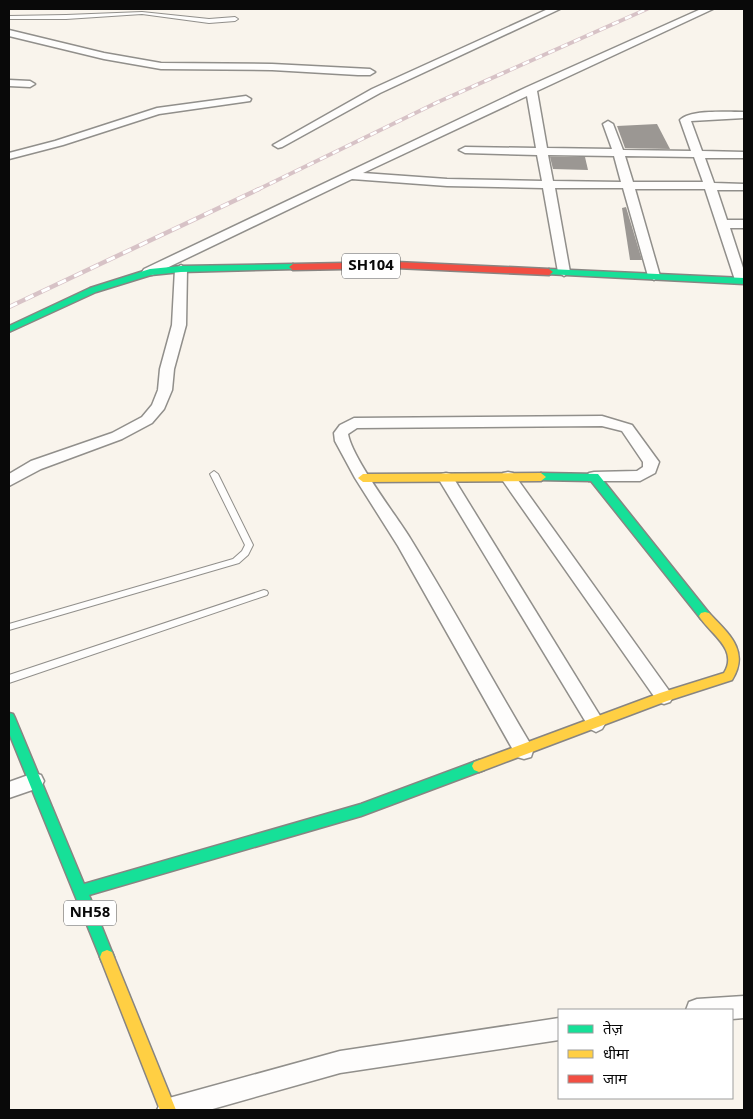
<svg xmlns="http://www.w3.org/2000/svg" width="753" height="1119" font-family="Georgia,'Noto Sans Devanagari',serif">
<style>
.building{fill:#9b9793}
.lines{fill:none;stroke-linecap:round;stroke-linejoin:round}
.lane-casing{stroke:#918f8b;stroke-width:2}
.street-casing{stroke:#918f8b;stroke-width:3}
.fast-casing{stroke:#888582;stroke-width:3}
.slow-casing{stroke:#888582;stroke-width:3}
.jam-casing{stroke:#888582;stroke-width:3}
.lane{fill:#fefdfc;fill-rule:evenodd}
.street{fill:#fefdfc;fill-rule:evenodd}
.fast{fill:#16e098;fill-rule:evenodd}
.slow{fill:#ffcf43;fill-rule:evenodd}
.jam{fill:#f24e42;fill-rule:evenodd}
.rail-far1-casing{stroke:#d7c2c6;stroke-width:4}
.rail-casing{stroke:#d7c2c6;stroke-width:4.5}
.rail-far1{stroke:#fff;stroke-width:2.5;stroke-dasharray:7;stroke-linecap:butt}
.rail{stroke:#fff;stroke-width:3;stroke-dasharray:9;stroke-linecap:butt}
.labels{text-anchor:middle;dominant-baseline:central;stroke-width:5;stroke-linejoin:round;paint-order:stroke}
.shield{fill:#fff;stroke:#535353;stroke-width:1}
.shield-label{font-size:15px;font-weight:bold;fill:#090909}
</style>
<rect width="100%" height="100%" fill="#f9f4ec"/>
<g class="building">
<path d="M657,124L670,149L625,148L617,126Z"/>
<path d="M550,157H585L588,170L553,169Z"/>
<path d="M626,207L642,260H630L622,208Z"/>
</g>
<g class="lines">
<g class="lane-casing">
<g id="lane">
<path d="M142,12L209,19L235,17L238,19L235,21L209,23L142,14L66,19H9V16L66,15Z"/>
<path d="M214,471L218,474L253,545L248,555L239,563L9,630V624L233,559L242,551L245,545L210,474Z"/>
<path d="M264,590L267,591L268,593L267,595L9,683V675Z"/>
</g>
</g>
<g class="street-casing">
<g id="street">
<path d="M548,9H560L380,93L282,147L278,148L273,145L372,89Z"/>
<path d="M701,9H713L537,91L547,148L612,149L603,124L608,121L613,124L623,150L691,151L680,120C690,109 729,112 744,112V118L691,121L702,151L744,152V158H705L714,183L744,184V190H717L727,220H744V228H730L744,271V283H737L735,280L705,189H635L660,276L654,280L648,276L623,188H555L570,272L564,276L558,272L543,188L447,186L352,179L152,275H144L142,272L144,269L527,87ZM527,96L536,148L465,147L459,150L465,153L537,155L542,181L447,179L363,173ZM548,155L614,156L621,182L553,181ZM625,156L694,157L703,182H633Z"/>
<path d="M9,30L104,53L161,63L272,64L370,69L375,72L370,75H358L272,70L161,69L104,59L9,36Z"/>
<path d="M9,80L30,81L35,84L30,87L9,86Z"/>
<path d="M246,96L251,99L250,101L159,114L63,145L9,159V153L55,141L157,108Z"/>
<path d="M181,265L187,269L186,325L174,369L172,390L164,409L152,423L122,439L41,469L9,486V474L31,461L112,433L142,417L152,405L158,390L160,369L172,325L175,269Z"/>
<path d="M602,416L632,425L659,462L655,473L640,481H589L586,477L589,473L594,472L637,471L643,467V462L622,431L602,426L357,428L348,434C352,458 395,514 410,538C452,606 490,676 531,745L533,751L531,757L524,759L517,757L398,546L355,478L335,441L334,433L340,425L354,418Z"/>
<path d="M508,472L513,473L670,692L673,697L670,702L664,704L658,702L503,481L500,477L503,473Z"/>
<path d="M446,473L451,474L602,719L605,724L602,729L596,732L590,729L438,478L441,474Z"/>
<path d="M34,773L41,775L44,781L41,787L9,798V782Z"/>
<path d="M744,996V1018L732,1019V1010H686L689,1002L697,999Z"/>
<path d="M559,1018V1040L340,1073L209,1110H157L161,1102L169,1098L340,1051Z"/>
</g>
</g>
<g class="fast-casing">
<g id="fast">
<path d="M293,264L297,267L296,269L181,272L151,275L96,292L9,332V326L90,288L150,269L181,266Z"/>
<path d="M549,269L744,278V284L546,274L545,272Z"/>
<path d="M541,473L598,474L709,613L711,616L709,619H701L591,481L537,480L536,477Z"/>
<path d="M9,713L13,714L15,718L84,884L361,804L479,760L484,762L486,766L484,770L361,816L89,895L114,957L112,962L107,964L102,962L100,957L9,733Z"/>
</g>
</g>
<g class="slow-casing">
<g id="slow">
<path d="M541,473L546,477L541,481L363,482L358,478L363,474Z"/>
<path d="M705,612L709,613C729,634 750,651 732,680L667,701L479,772L474,770L472,766L474,762L660,693L724,673C739,649 710,634 699,616L701,613Z"/>
<path d="M107,950L112,952L114,957L176,1110H160L100,957L102,952Z"/>
</g>
</g>
<g class="jam-casing">
<path id="jam" d="M396,262L549,269L553,272L549,275L396,268L293,270L289,267L293,264Z"/>
</g>
<use href="#lane" class="lane"/>
<use href="#street" class="street"/>
<use href="#fast" class="fast"/>
<use href="#slow" class="slow"/>
<use href="#jam" class="jam"/>
<g class="rail-far1-casing">
<path id="rail-far1" d="M257,190L438,102L647,9"/>
</g>
<g class="rail-casing">
<path id="rail" d="M9,307L259,189"/>
</g>
<use href="#rail-far1" class="rail-far1"/>
<use href="#rail" class="rail"/>
</g>
<g class="labels">
<g class="shield">
<rect x="342" y="253.5" width="58" height="25" rx="4"/>
<rect x="64" y="900.5" width="52" height="25" rx="4"/>
</g>
<g class="shield-label">
<text x="371" y="266">SH104</text>
<text x="90" y="913">NH58</text>
</g>
</g>
<rect width="753" height="1119" fill="none" stroke="#090909" stroke-width="20"/>
<rect x="558" y="1009" width="175" height="90" fill="#ffffff" stroke="#9d9d9d"/>
<rect x="568" y="1025" width="25" height="8" fill="#16e098" stroke="#9d9d9d"/>
<text x="603" y="1034" font-size="15" fill="#090909">तेज़</text>
<rect x="568" y="1050" width="25" height="8" fill="#ffcf43" stroke="#9d9d9d"/>
<text x="603" y="1059" font-size="15" fill="#090909">धीमा</text>
<rect x="568" y="1075" width="25" height="8" fill="#f24e42" stroke="#9d9d9d"/>
<text x="603" y="1084" font-size="15" fill="#090909">जाम</text>
</svg>
